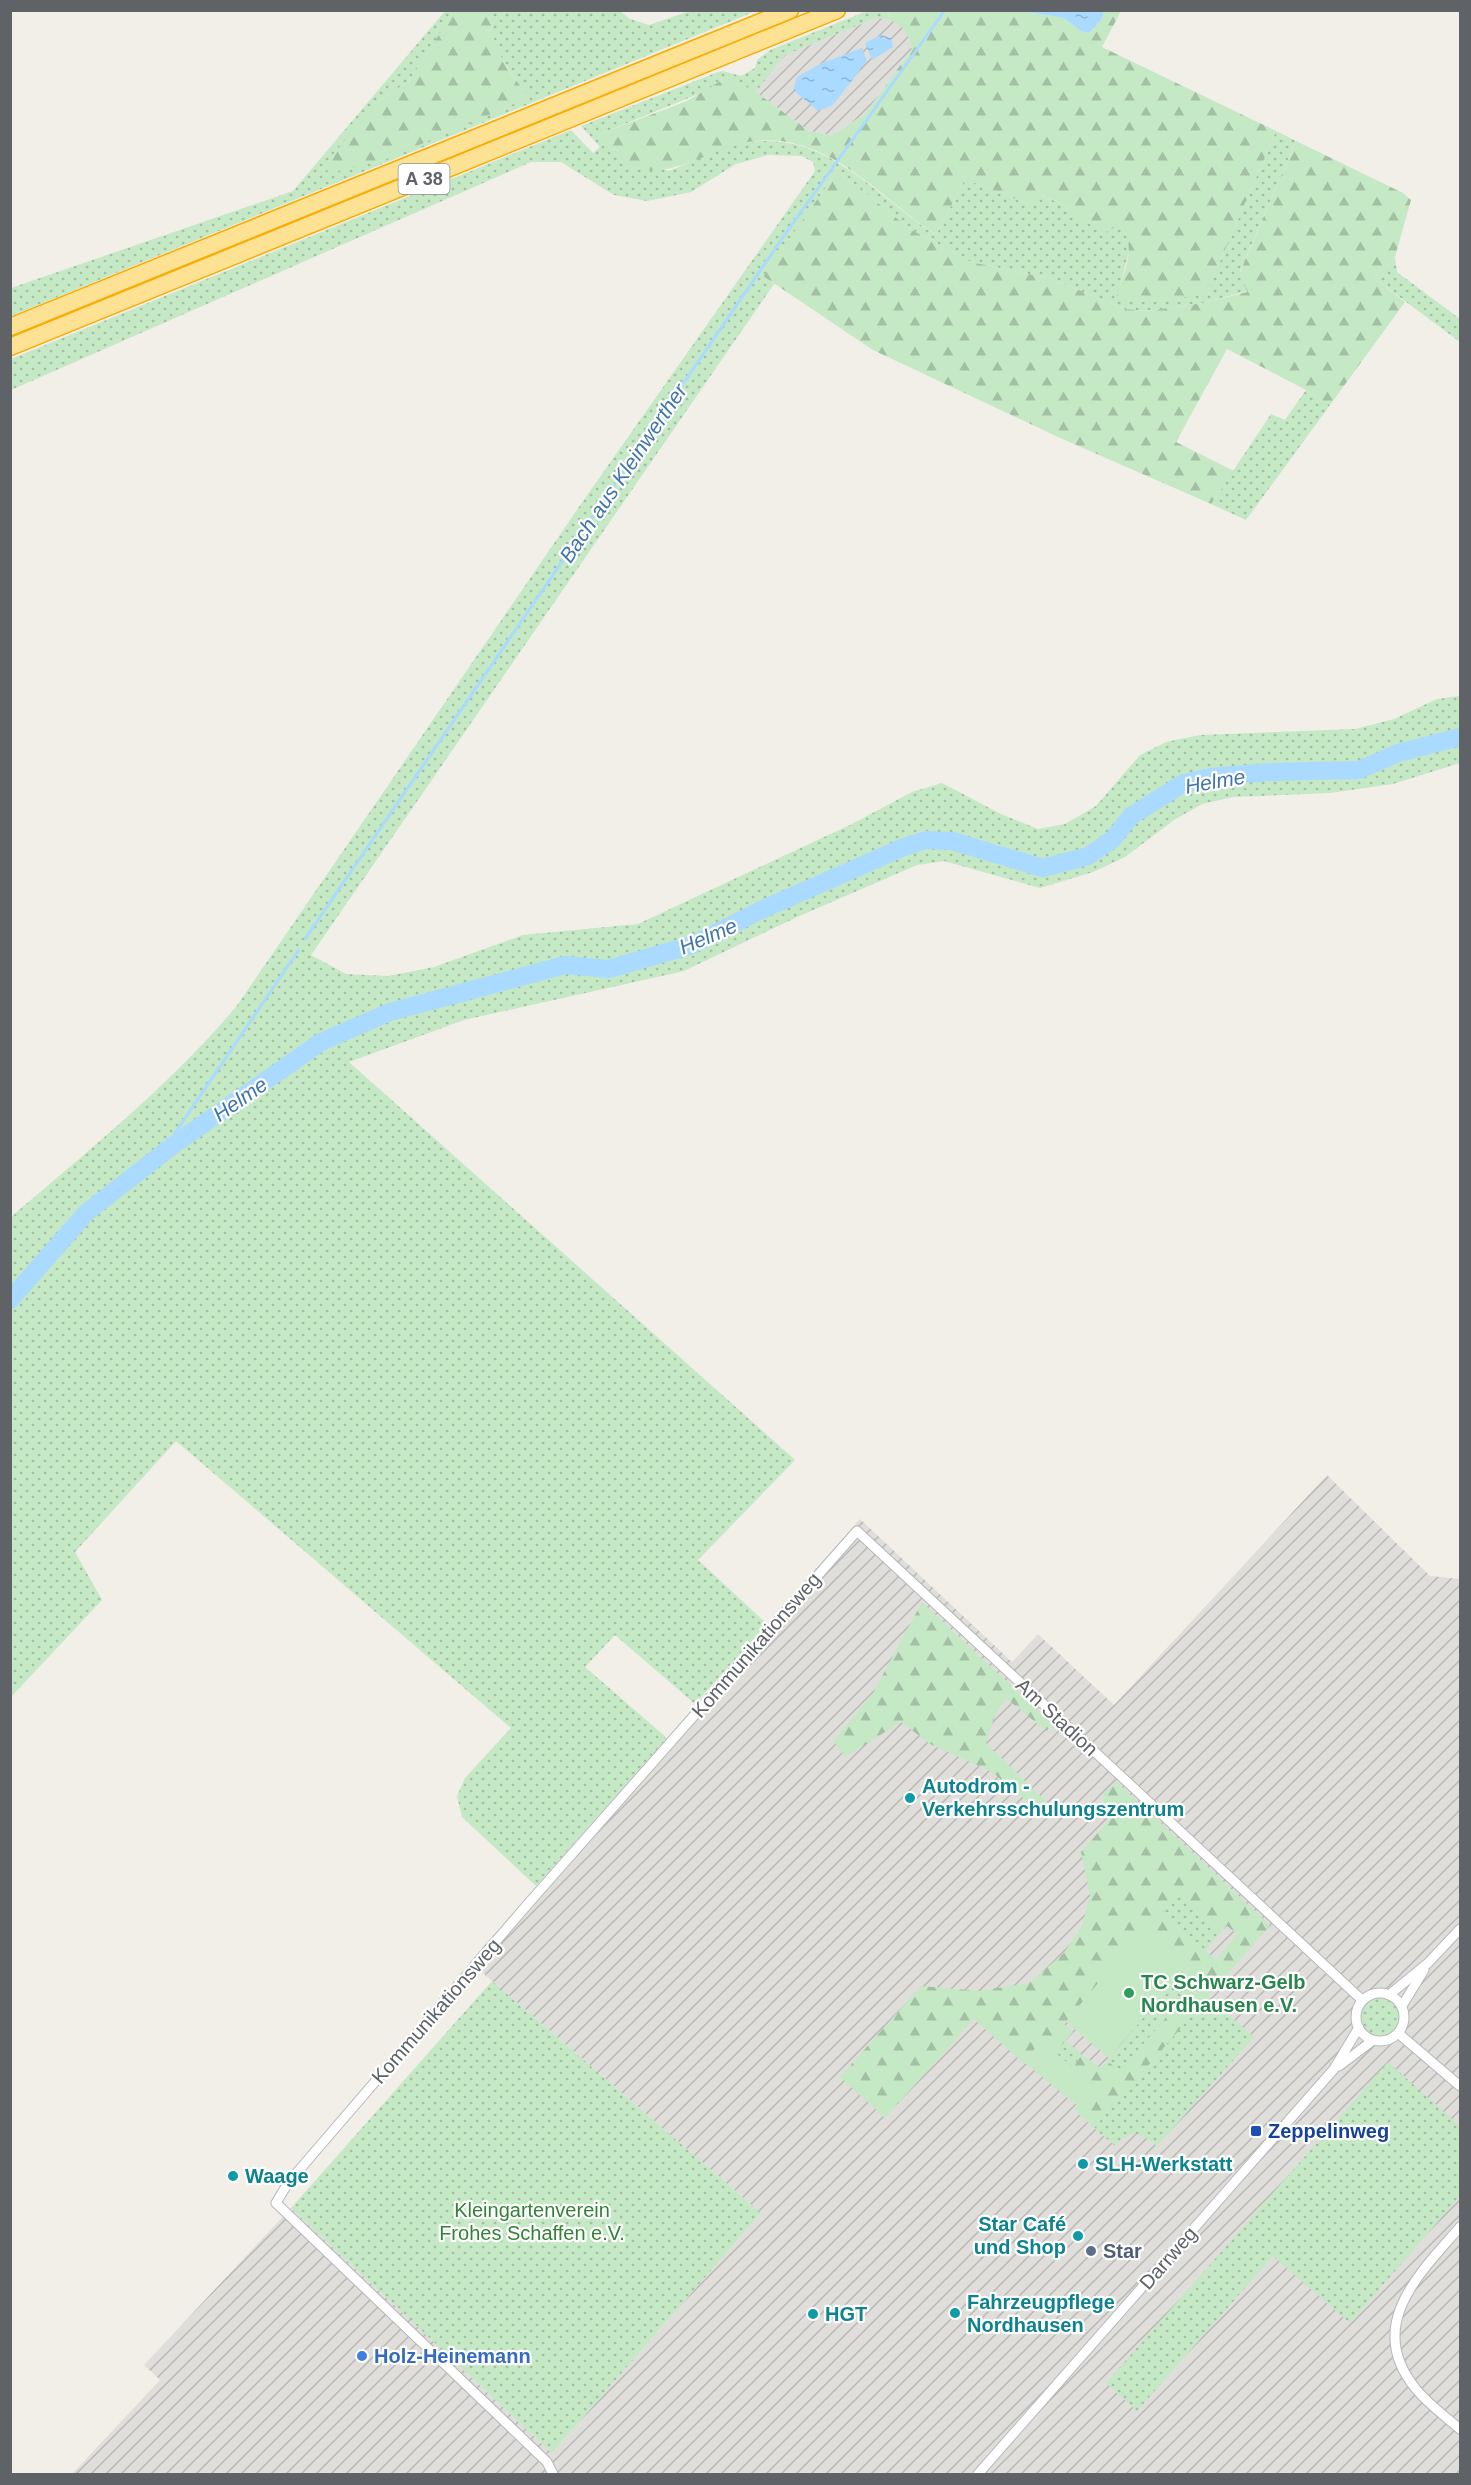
<svg xmlns="http://www.w3.org/2000/svg" width="1471" height="2485" font-family="Arial,sans-serif">
<style>
.industrial{fill:url(#industrial-furrows)}
.green{fill:url(#green-dots)}
.forest{fill:url(#forest-firs);fill-rule:evenodd}
.pitch{fill:#c5e8c5}
.water{fill:url(#water-ripples)}
.lines{fill:none;stroke-linecap:round;stroke-linejoin:round}
.stream{stroke:#aadaff;stroke-width:3}
.river{stroke:#aadaff;stroke-width:18}
.street-casing{stroke:#b5b8bc;stroke-width:11}
.highway-casing{stroke:#f9ab00;stroke-width:19}
.street{stroke:#fff;stroke-width:9}
.highway{stroke:#fde293;stroke-width:16}
.culture-dot{fill:#0f9aa8;stroke:#fff;stroke-width:2}
.leisure-dot{fill:#2e9e5b;stroke:#fff;stroke-width:2}
.transit-dot{fill:#1a4fb4;stroke:#fff;stroke-width:2}
.service-dot{fill:#5c6f8a;stroke:#fff;stroke-width:2}
.shop-dot{fill:#3f7fe0;stroke:#fff;stroke-width:2}
.labels{text-anchor:middle;dominant-baseline:central;stroke-width:4.5;stroke-linejoin:round;paint-order:stroke}
.shield{fill:#fff;stroke:#8f9295;stroke-width:1.5}
.shield-label{font-size:18px;font-weight:bold;fill:#5f6368}
.street-label{font-size:20px;fill:#5f6368;stroke:#fff}
.culture-label{font-size:20px;font-weight:bold;fill:#0d838f;stroke:#fff;text-anchor:start}
.leisure-label{font-size:20px;font-weight:bold;fill:#27864d;stroke:#fff;text-anchor:start}
.transit-label{font-size:20px;font-weight:bold;fill:#164399;stroke:#fff;text-anchor:start}
.park-label{font-size:20px;fill:#348238;stroke:#fff}
.service-label{font-size:20px;font-weight:bold;fill:#4e5e75;stroke:#fff;text-anchor:start}
.shop-label{font-size:20px;font-weight:bold;fill:#366cbe;stroke:#fff;text-anchor:start}
.water-label{font-size:21px;font-style:italic;fill:#4174aa;stroke:#fff}
</style>
<defs>
<pattern id="industrial-furrows" width="10" height="10" patternUnits="userSpaceOnUse" patternTransform="scale(1.5)"><rect width="10" height="10" fill="#e0deda"/><path d="M-1 1l2-2M0 10L10 0M9 11l2-2" fill="none" stroke="#b9b8b5"/></pattern>
<pattern id="green-dots" width="8" height="8" patternUnits="userSpaceOnUse" patternTransform="scale(1.5)"><rect width="8" height="8" fill="#c5e8c5"/><path d="M2 2h.1M6 6h.1" fill="none" stroke="#a3c0a4" stroke-width="1.8" stroke-linecap="round"/></pattern>
<pattern id="forest-firs" width="22" height="20" patternUnits="userSpaceOnUse" patternTransform="scale(1.5)"><rect width="22" height="20" fill="#c5e8c5"/><path d="M5 1l3.5 6h-7zM16 11l3.5 6h-7z" fill="#a3c0a4"/></pattern>
<pattern id="water-ripples" width="26" height="14" patternUnits="userSpaceOnUse" patternTransform="scale(1.5)"><rect width="26" height="14" fill="#aadaff"/><path d="M2 4q2-2 4 0t4 0M15 11q2-2 4 0t4 0" fill="none" stroke="#8eb4d2"/></pattern>
</defs>
<rect width="100%" height="100%" fill="#f1efe8"/>
<g class="industrial">
<path d="M876,18L888,19L900,24L908,34L912,49L865,114L832,135L809,131L756,92L785,55Z"/>
<path d="M1327,1475L1430,1576L1460,1579V2474H72L160,2380L144,2365L291,2208L552,2453L761,2213L470,1962L860,1519L1012,1662L1038,1634L1114,1705Z"/>
</g>
<g class="green">
<path d="M445,11H455L409,81L381,100L517,102L529,97C508,68 490,50 490,11H620L630,19L649,25L690,11H756L11,316V288L293,191Z"/>
<path d="M867,11H889L888,19L876,18L785,55L756,92L737,84L701,93L600,134L668,171C688,165 706,153 727,147C819,120 867,190 936,235L965,179L1028,204L1041,195L1073,209L1120,223L1129,235L1131,245L1117,296L1206,294L1276,131L1296,141L1240,271L1247,291L1203,303L1147,311L1125,309L1052,279L971,262L910,229L842,174L836,173L764,276L774,284L311,955L346,974L388,976L434,967L523,935L638,924L852,824L912,792L942,783L1001,814L1038,829L1065,824L1096,806L1140,755L1166,742L1200,735L1355,729L1394,719L1437,699L1460,696V763L1393,784L1330,793L1233,797L1202,804L1174,820L1125,857L1093,872L1040,888L944,861L917,865L797,917L684,971L464,1020L349,1062L795,1460L698,1560L767,1624L695,1704L615,1635L585,1667L667,1738L536,1886L462,1817L457,1796L465,1778L511,1728L176,1441L75,1552L102,1600L11,1697V1217C89,1150 169,1086 236,1007L581,504L815,171L813,162L802,156L768,155L736,164L691,192L647,201L614,195L561,162H531L11,390V359L571,130L593,153L600,147L581,126L718,72L723,71L741,76L755,68L757,60L770,50Z"/>
<path d="M1395,257L1397,272L1460,319V342L1374,278Z"/>
<path d="M1306,390L1330,405L1246,520L1211,504L1271,414L1285,420Z"/>
<path d="M1179,1892L1221,1932L1205,1951L1163,1910Z"/>
<path d="M1179,1975L1193,1986L1120,2072L1107,2061Z"/>
<path d="M492,1981L761,2213L552,2453L291,2208Z"/>
<path d="M1207,1996L1254,2037L1157,2146C1140,2133 1131,2127 1115,2146L1094,2128Z"/>
<circle cx="1379" cy="2018" r="20"/>
<path d="M1066,2041L1082,2055L1072,2067L1058,2055L1055,2058L1052,2056Z"/>
<path d="M1388,2062L1460,2126V2196L1350,2323L1273,2256L1137,2411L1106,2383Z"/>
</g>
<g class="forest">
<path d="M455,10L490,11C490,46 507,71 530,97L382,161L329,173L327,170L329,159L366,115L381,100L409,81Z"/>
<path d="M889,10L1021,11L1064,18L1089,33L1102,19L1104,11H1121L1102,47L1276,131L1206,294C1177,298 1145,308 1117,296C1124,269 1138,248 1120,224L1107,232L1077,218L1073,209L1042,195L1028,204L965,179L936,235C886,202 843,149 781,141C709,131 660,212 598,140L600,134L687,101L724,79L733,80L756,92L809,131L832,135L865,114L912,49C908,33 904,26 888,19Z"/>
<path d="M1296,141L1403,193L1411,200L1395,257L1374,278L1405,302L1330,405L1306,390L1227,349L1176,442L1234,471L1211,504L1058,437L873,350L763,276L836,173L842,174L910,229L971,262L1052,279L1125,309L1148,311L1203,303L1247,292L1240,272Z"/>
<path d="M922,1602L1053,1725L1046,1731L1006,1698L995,1715L986,1743L1057,1812L1050,1815L1040,1812L992,1772L930,1744L901,1722L845,1757L833,1741L872,1695Z"/>
<path d="M1117,1782L1270,1925L1094,2128L1074,2110L1078,2105L1084,2110L1100,2091L1072,2067L1082,2055L1101,2068L1107,2061L1120,2071L1193,1986L1179,1975L1190,1961L1147,1925L1064,2024L1073,2032L1052,2056L1039,2044L1023,2063L974,2019L885,2118L840,2077L921,1986L980,1991L1029,1983L1063,1954L1082,1926L1090,1895L1081,1852L1110,1819L1102,1795ZM1179,1893L1221,1932L1227,1926L1237,1934L1216,1960L1163,1911Z"/>
</g>
<g class="pitch">
<path d="M1147,1924L1191,1961L1109,2058L1066,2022Z"/>
<path d="M1039,2044L1054,2058L1057,2054L1101,2091L1084,2111L1024,2062Z"/>
</g>
<g class="water">
<path d="M1021,11H1104L1102,19L1089,33L1081,31L1064,18Z"/>
<path d="M881,35L891,38L893,47L872,60L865,43Z"/>
<path d="M862,48L867,61L833,105L818,111L793,90L797,77L822,63Z"/>
</g>
<g class="lines">
<g class="stream">
<path d="M305,939L781,240L945,10"/>
<path d="M176,1143L175,1133L298,951"/>
</g>
<path class="river" d="M10,1300L86,1213L176,1143L321,1042L390,1012L502,982L565,965L609,969L692,945L759,911L904,847L926,840L952,841L1043,868L1088,856L1113,839L1131,816L1184,783L1210,777L1269,772L1359,770L1398,753L1460,737"/>
<g class="street-casing">
<g id="street">
<circle cx="1380" cy="2017" r="24"/>
<path d="M1389,1995L1428,1963L1460,1929"/>
<path d="M1402,2006L1424,1970"/>
<path d="M1398,2033L1460,2086"/>
<path d="M1339,2066L1372,2041"/>
<path d="M1460,2227C1419,2274 1364,2326 1416,2389C1428,2404 1446,2417 1460,2429"/>
<path d="M553,2474L547,2462L276,2203L288,2183L527,1905L857,1531L1362,2000"/>
<path d="M978,2474L1334,2069L1358,2029"/>
</g>
</g>
<g class="highway-casing">
<g id="highway">
<path d="M10,327L790,10"/>
<path d="M10,347L837,10"/>
</g>
</g>
<use href="#street" class="street"/>
<use href="#highway" class="highway"/>
</g>
<g class="culture-dot">
<circle cx="910" cy="1798" r="6"/>
<circle cx="1083" cy="2164" r="6"/>
<circle cx="233" cy="2176" r="6"/>
<circle cx="1078" cy="2236" r="6"/>
<circle cx="955" cy="2313" r="6"/>
<circle cx="813" cy="2314" r="6"/>
</g>
<circle class="leisure-dot" cx="1129" cy="1993" r="6"/>
<rect class="transit-dot" x="1250" y="2125" width="12" height="12" rx="3"/>
<circle class="service-dot" cx="1091" cy="2251" r="6"/>
<circle class="shop-dot" cx="362" cy="2356" r="6"/>
<g class="labels">
<rect class="shield" x="398.5" y="164" width="51" height="30" rx="4.5"/>
<g class="shield-label">
<text x="424" y="179">A 38</text>
</g>
<g class="street-label">
<text transform="translate(756 1645) rotate(-49)">Kommunikationsweg</text>
<text transform="translate(1057 1717) rotate(43)">Am Stadion</text>
<text transform="translate(436 2011) rotate(-49)">Kommunikationsweg</text>
<text transform="translate(1168 2258) rotate(-49)">Darrweg</text>
</g>
<g class="culture-label">
<text x="922" y="1786">Autodrom -<tspan x="922" dy="23">Verkehrsschulungszentrum</tspan></text>
<text x="1095" y="2164">SLH-Werkstatt</text>
<text x="245" y="2176">Waage</text>
<text x="1066" y="2224" text-anchor="end">Star Café<tspan x="1066" dy="23">und Shop</tspan></text>
<text x="967" y="2302">Fahrzeugpflege<tspan x="967" dy="23">Nordhausen</tspan></text>
<text x="825" y="2314">HGT</text>
</g>
<g class="leisure-label">
<text x="1141" y="1982">TC Schwarz-Gelb<tspan x="1141" dy="23">Nordhausen e.V.</tspan></text>
</g>
<g class="transit-label">
<text x="1268" y="2131">Zeppelinweg</text>
</g>
<g class="park-label">
<text x="532" y="2210">Kleingartenverein<tspan x="532" dy="23">Frohes Schaffen e.V.</tspan></text>
</g>
<g class="service-label">
<text x="1103" y="2251">Star</text>
</g>
<g class="shop-label">
<text x="374" y="2356">Holz-Heinemann</text>
</g>
<g class="water-label">
<text transform="translate(623 473) rotate(-56)">Bach aus Kleinwerther</text>
<text transform="translate(1215 781) rotate(-10)">Helme</text>
<text transform="translate(708 936) rotate(-23)">Helme</text>
<text transform="translate(240 1099) rotate(-35)">Helme</text>
</g>
</g>
<rect width="1471" height="2485" fill="none" stroke="#5f6368" stroke-width="24"/>
</svg>
